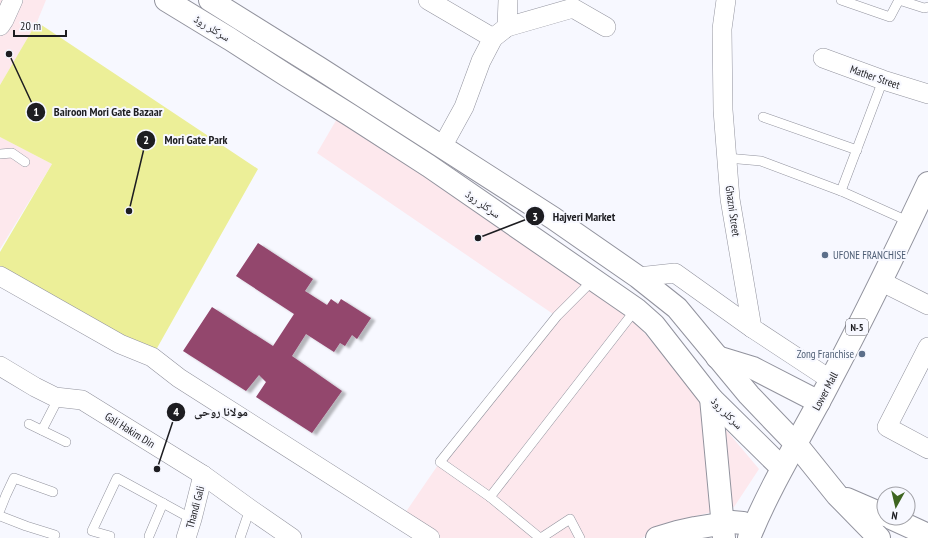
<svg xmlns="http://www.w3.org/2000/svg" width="928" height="538" font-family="'PT Sans Narrow','Noto Naskh Arabic',sans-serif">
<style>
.commercial{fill:#fde8ed}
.green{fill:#ecef98}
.building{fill:#93466d;filter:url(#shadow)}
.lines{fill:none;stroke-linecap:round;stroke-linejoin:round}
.service-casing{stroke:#92939e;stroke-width:10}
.minor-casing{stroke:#92939e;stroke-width:20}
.tertiary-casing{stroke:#92939e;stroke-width:24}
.primary-casing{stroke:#92939e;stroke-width:24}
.service{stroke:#fff;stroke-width:9}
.minor{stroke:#fff;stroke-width:19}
.tertiary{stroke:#fff;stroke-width:22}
.primary{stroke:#fff;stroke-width:22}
.service-dot{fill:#5c6f8a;stroke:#f7f8ff;stroke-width:1.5}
.labels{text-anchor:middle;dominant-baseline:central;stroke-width:4;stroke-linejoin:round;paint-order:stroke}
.shield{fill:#f7f8ff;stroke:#5e5f64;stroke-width:1}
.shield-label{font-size:10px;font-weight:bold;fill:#1d1d21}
.street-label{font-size:11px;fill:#1d1d21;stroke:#f7f8ff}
.service-label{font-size:11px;fill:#4e5e75;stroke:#f7f8ff;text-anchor:start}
.leader{fill:none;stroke:#1d1d21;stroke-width:1.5}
.callout-dot{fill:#1d1d21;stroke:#f7f8ff;stroke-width:1.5}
.mark-label{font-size:12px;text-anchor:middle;font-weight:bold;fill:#fff}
.callout-label{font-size:12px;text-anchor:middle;font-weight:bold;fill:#1d1d21;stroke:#f7f8ff;stroke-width:4;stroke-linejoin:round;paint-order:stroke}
</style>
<defs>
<filter id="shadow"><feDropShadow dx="4.5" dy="2.5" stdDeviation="1" flood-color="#0004"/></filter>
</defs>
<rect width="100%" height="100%" fill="#f7f8ff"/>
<g class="commercial">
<path d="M0,0H46L37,22L0,85Z"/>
<path d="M338,117L449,190L636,323L759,469L734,507L679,520L642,538H430L401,519L440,462L556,316L317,153Z"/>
<path d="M0,137L52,164L0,249Z"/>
</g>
<path class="green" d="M37,22L258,169L152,357L0,275V252L52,164L0,137V85Z"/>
<path class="building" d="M258,243L313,279L305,291L327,305L331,299L338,304L341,299L371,318L357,339L352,335L345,346L340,343L334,352L306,334L292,356L342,391L312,433L256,397L266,382L259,375L246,391L183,351L212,307L273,346L294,314L236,276Z"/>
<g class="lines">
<g class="service-casing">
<g id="service">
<path d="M841,0L890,17L899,0L924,8L928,7"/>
<path d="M763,117L857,150"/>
<path d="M0,154L12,153L25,162"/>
<path d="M727,158L761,161L841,191L910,222"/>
<path d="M841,191L883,80"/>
<path d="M29,424L66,442"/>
<path d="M42,430L59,397"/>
<path d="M490,497L636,309"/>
<path d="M0,510L6,495L14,478L53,492"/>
<path d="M0,516L26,526L55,535"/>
<path d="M149,536L163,503"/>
<path d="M110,538V536L92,531L117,478L192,519"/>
<path d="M240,538L250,509"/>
<path d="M540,538L490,497L440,462L557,316L593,280"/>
<path d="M541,538L570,519L580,538"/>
</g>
</g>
<g class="minor-casing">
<g id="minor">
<path d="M428,0L493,38L481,61L464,107L442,147"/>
<path d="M726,0L722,29L723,110L730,199L752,328L831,380"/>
<path d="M0,26L4,20L13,0"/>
<path d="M507,27L508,0"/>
<path d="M493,38L507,27L573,8L606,27"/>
<path d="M823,58L883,80L928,94"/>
<path d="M0,276L120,344L152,357L179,378L430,538"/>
<path d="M638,277L675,273L752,328"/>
<path d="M880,281L928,305"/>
<path d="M928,347L887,427L928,449"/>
<path d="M0,366L35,387L55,397L82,400L203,475L250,509L292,538"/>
<path d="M186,538L192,519L203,475"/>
</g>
</g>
<g class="tertiary-casing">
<path id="tertiary" d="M657,538L677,532L695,528L732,522L743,523L753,527"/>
</g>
<g class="primary-casing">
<g id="primary">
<path d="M166,0L230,39L286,75L350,115L429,166L636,309L654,325L711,398L782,468"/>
<path d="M210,0L319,68L553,218L638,277L677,308L749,395L796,444L837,495L879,538"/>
<path d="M717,357L753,368L819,402"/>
<path d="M711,398L724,538"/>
<path d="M847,499L884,515"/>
<path d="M891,518L928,535"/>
<path d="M749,538C771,483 804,432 831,379C865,315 897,249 928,183"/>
</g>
</g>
<use href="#service" class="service"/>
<use href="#minor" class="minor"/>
<use href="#tertiary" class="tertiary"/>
<use href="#primary" class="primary"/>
</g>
<g class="service-dot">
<circle cx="825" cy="255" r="4"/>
<circle cx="862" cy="354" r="4"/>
</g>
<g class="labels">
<rect class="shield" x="846" y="319" width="22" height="16" rx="3"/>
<g class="shield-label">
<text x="857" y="327">N-5</text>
</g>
<g class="street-label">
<text transform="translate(212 28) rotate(31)">سرکلر روڈ</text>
<text transform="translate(875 77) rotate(19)">Mather Street</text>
<text transform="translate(483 204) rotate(35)">سرکلر روڈ</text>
<text transform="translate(733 211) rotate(82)">Ghazni Street</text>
<text transform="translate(825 391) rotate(-62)">Lower Mall</text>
<text transform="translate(727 413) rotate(45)">سرکلر روڈ</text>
<text transform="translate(130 430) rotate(32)">Gali Hakim Din</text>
<text transform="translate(195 507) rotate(-75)">Thandi Gali</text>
</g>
<g class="service-label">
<text x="833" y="255">UFONE FRANCHISE</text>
<text x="854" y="354" text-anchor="end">Zong Franchise</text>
</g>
</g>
<path class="leader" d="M9 54L36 112M129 211L146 140M478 238L535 216M157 469L176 412"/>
<g class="callout-dot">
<circle cx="9" cy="54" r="4"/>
<circle cx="129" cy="211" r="4"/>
<circle cx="478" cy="238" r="4"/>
<circle cx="157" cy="469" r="4"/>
<circle cx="36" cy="112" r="10"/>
<circle cx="146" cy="140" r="10"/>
<circle cx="535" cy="216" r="10"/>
<circle cx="176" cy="412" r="10"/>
</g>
<g class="mark-label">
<text x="36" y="116">1</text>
<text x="146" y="144">2</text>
<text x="535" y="221">3</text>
<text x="176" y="416">4</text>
</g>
<g class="callout-label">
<text x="108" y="116">Bairoon Mori Gate Bazaar</text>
<text x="196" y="144">Mori Gate Park</text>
<text x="584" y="221">Hajveri Market</text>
<text x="221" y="416">مولانا روحی</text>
</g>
<g transform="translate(896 506) rotate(188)"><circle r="19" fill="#f7f8ff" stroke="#a0a0a6"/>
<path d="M0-3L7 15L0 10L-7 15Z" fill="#3e6520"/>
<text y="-6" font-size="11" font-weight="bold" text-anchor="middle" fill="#1d1d21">N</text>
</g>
<path d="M14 30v6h52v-6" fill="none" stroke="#1d1d21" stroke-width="2"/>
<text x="20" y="30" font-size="12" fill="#1d1d21" stroke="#f7f8ff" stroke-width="3" paint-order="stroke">20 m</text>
</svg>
